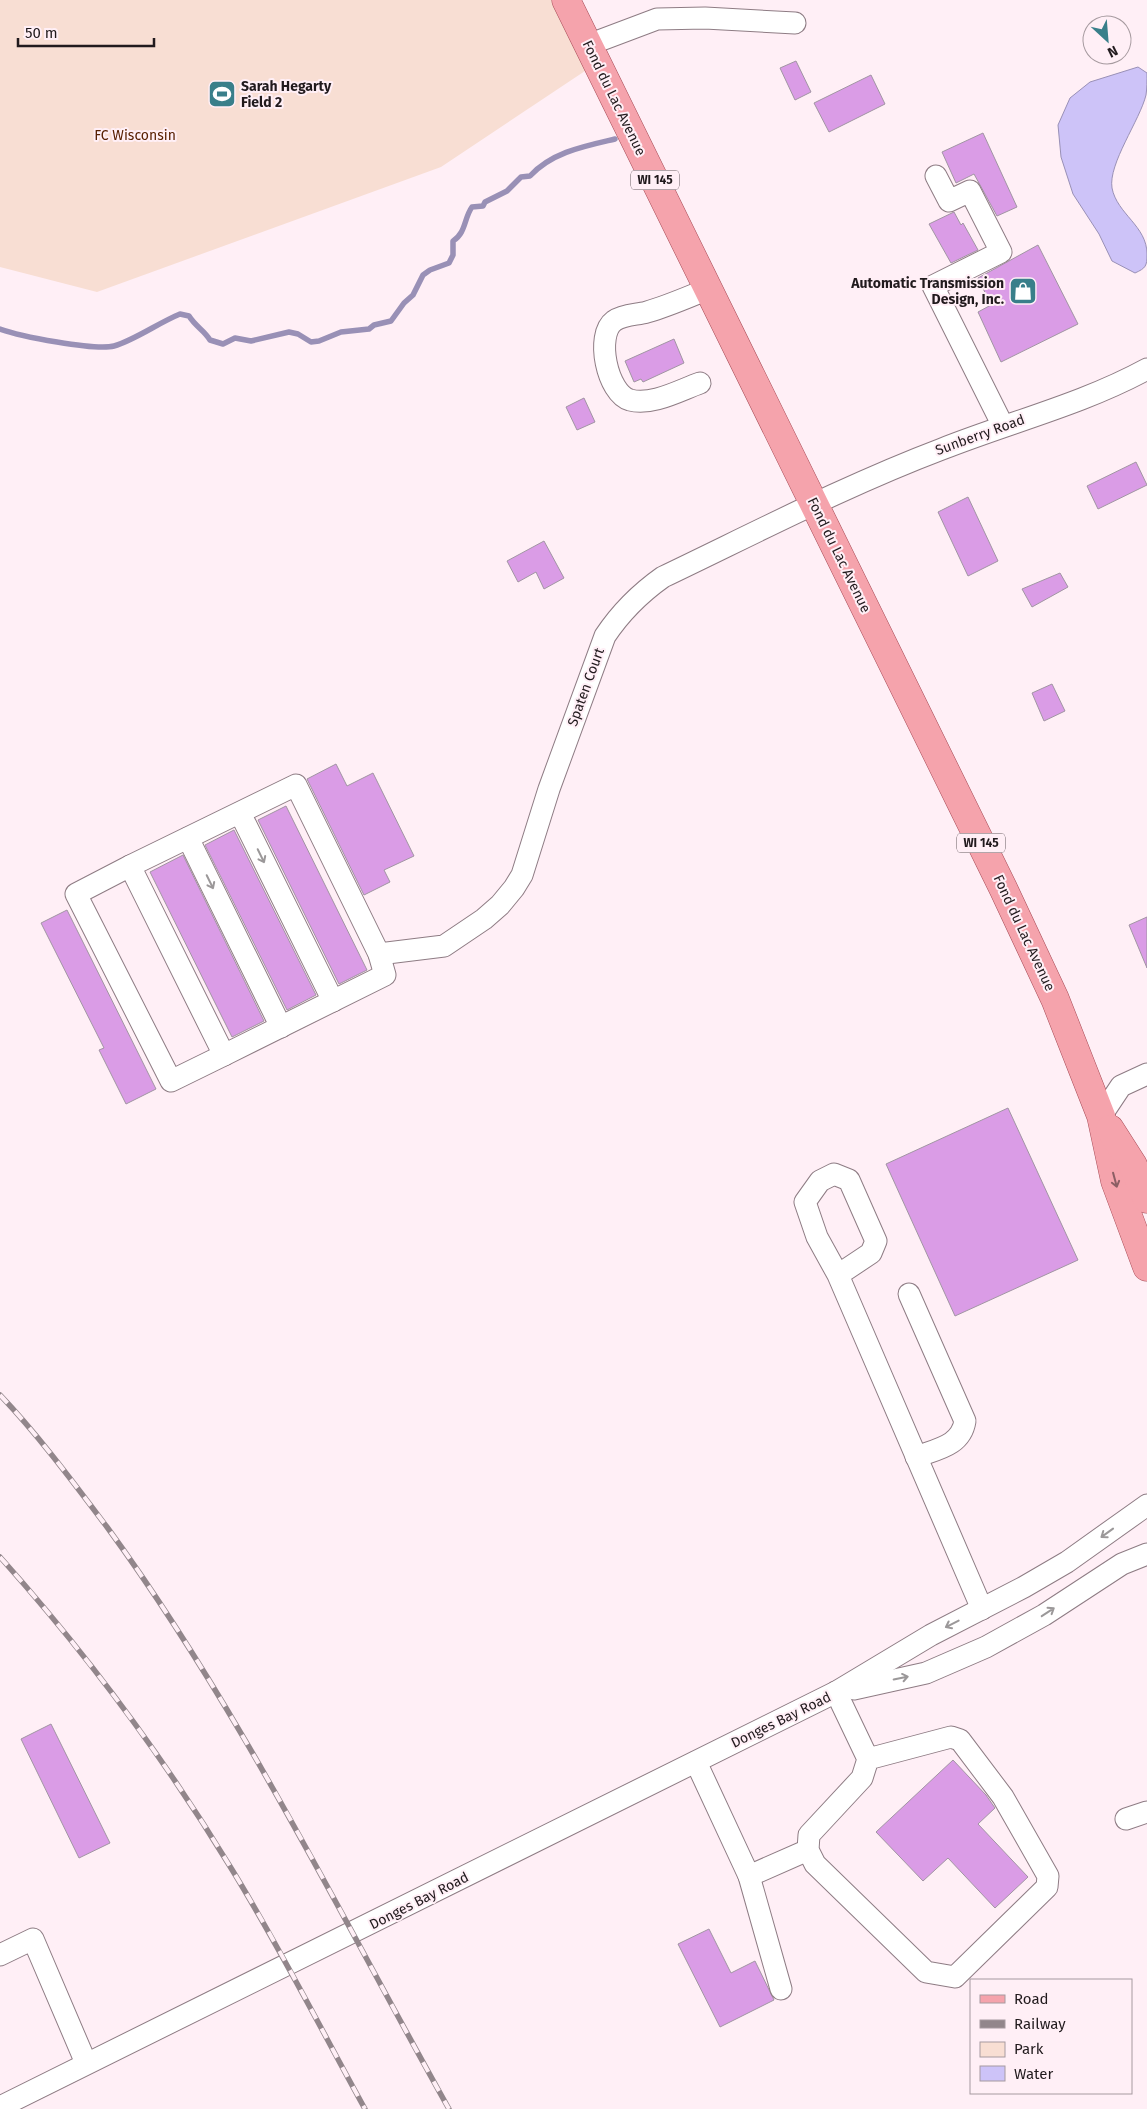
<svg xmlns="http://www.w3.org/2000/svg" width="1147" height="2109" font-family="'Fira Sans',sans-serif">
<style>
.green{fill:#f8ded3}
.water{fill:#cdc3f8;stroke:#9990b6}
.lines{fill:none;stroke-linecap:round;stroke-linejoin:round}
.stream{stroke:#9990b6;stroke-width:5.5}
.building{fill:#da9ce6;stroke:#a195a3}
.minor-casing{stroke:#8e7c84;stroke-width:23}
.major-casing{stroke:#a64b56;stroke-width:29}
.minor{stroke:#fff;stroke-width:21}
.major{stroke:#f5a3ac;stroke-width:28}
.rail-casing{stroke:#92868b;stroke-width:5.5}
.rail{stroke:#ffeff6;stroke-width:4;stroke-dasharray:11;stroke-linecap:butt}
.oneway{stroke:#9b9899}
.oneway2{stroke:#8b5e64}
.labels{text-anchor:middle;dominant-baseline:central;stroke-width:4;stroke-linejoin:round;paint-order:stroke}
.shield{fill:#ffeff6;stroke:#645a5e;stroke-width:1}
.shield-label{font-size:12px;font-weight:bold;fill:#211a1d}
.poi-label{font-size:14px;font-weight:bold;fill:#211a1d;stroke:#ffeff6;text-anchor:start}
.street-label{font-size:14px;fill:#211a1d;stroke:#ffeff6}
.park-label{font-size:14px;fill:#582002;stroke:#ffeff6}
</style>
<rect width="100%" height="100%" fill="#ffeff6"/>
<path class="green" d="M0,0H566L597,63L441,167L97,292L0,267Z"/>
<path class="water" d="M1138,67L1147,73C1147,80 1147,89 1146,95C1140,120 1108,164 1112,188C1117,214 1147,226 1147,254C1147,266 1146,268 1135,273L1112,261L1099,234L1073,194L1061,157L1058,125L1070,98L1090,82Z"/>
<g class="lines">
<path class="stream" d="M0,329C19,336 95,351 114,346C135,340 158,323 180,314L189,316C196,327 204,330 210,340L223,344L235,338L251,341L289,332L298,334L311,342L319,341L341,332L369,329L374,325L391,321L404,303L413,295L423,275L430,270L449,263L453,255V241C466,233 464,218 472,207L483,206L485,202L507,191L521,177L530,176C552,152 585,146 615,139"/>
</g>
<g class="building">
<path d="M796,61L811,92L795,100L780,68Z"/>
<path d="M871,75L885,104L829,132L814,103Z"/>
<path d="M983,133L1017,207L997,216L974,174L956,183L942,152Z"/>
<path d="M954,212L961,225L963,223L978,250L951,263L929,224Z"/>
<path d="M1038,245L1078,324L1001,362L978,312L991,305L978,278Z"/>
<path d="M674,339L684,363L643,382L641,379L634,382L625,361Z"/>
<path d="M584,398L595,422L577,430L566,407Z"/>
<path d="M1136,462L1147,485L1098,509L1087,486Z"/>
<path d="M968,497L998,561L968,576L938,512Z"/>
<path d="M544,541L564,578L544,589L536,572L518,582L507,561Z"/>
<path d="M1060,573L1068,587L1032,607L1022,589Z"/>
<path d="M1052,684L1065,711L1044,721L1032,693Z"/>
<path d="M336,764L347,786L373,773L414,856L384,870L390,882L364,895L307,779Z"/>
<path d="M286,806L367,970L339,984L258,820Z"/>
<path d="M234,830L316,995L287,1010L205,845Z"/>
<path d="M183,855L264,1021L232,1037L150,872Z"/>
<path d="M67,910L156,1089L126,1104L99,1050L104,1048L41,923Z"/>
<path d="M1147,917V968L1129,925Z"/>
<path d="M1008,1108L1078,1260L955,1316L886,1164Z"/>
<path d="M51,1724L110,1843L79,1858L21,1739Z"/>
<path d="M953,1760L986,1795L995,1808L978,1824L1028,1877L995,1908L948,1858L923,1881L876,1832Z"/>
<path d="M709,1929L731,1973L755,1961L774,2000L720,2027L678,1944Z"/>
</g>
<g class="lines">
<g class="minor-casing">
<g id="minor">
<path d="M588,45L657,19L705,18L795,23"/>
<path d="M936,176L949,201L970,191L1001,252L933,286L1003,426"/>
<path d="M700,383C680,390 652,406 630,400C607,393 595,335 614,321C624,314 637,315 647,312C668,306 688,297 708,289"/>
<path d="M296,785L379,954L385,975L224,1055L130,866Z"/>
<path d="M240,813L333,1001"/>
<path d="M188,838L281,1027"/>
<path d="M130,866L76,894L171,1081L224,1055"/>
<path d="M379,954L444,946L484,919L500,905L514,888L522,875L549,789L605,636C621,612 639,594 663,577C755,533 847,485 942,449C1010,422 1083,404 1147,369"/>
<path d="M1101,1116L1121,1086L1147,1074"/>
<path d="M838,1275L871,1253L876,1241L849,1180L834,1174L820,1181L805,1202L817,1237L838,1275L982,1609"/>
<path d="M909,1294L965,1421C961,1446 937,1449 916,1457"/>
<path d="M854,1689L926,1673L986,1647L1044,1615L1122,1564L1147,1554"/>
<path d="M836,1692L868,1759L862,1778L809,1835L808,1850L815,1864L926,1972L955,1977L1047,1887L1048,1876L1003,1797L960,1740L951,1737L868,1759"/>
<path d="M696,1762L749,1876L808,1850"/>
<path d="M1126,1819L1147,1812"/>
<path d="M749,1876L781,1989"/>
<path d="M0,1955L33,1939L86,2063"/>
<path d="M0,2107L836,1692L931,1635L1024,1587L1067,1562L1147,1505"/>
</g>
</g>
<g class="major-casing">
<g id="major">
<path d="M566,0L1003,888L1055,999L1101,1116L1115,1181L1147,1267"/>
<path d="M1110,1129L1133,1165L1147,1199"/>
</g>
</g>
<use href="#minor" class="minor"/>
<use href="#major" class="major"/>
<g class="rail-casing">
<g id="rail">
<path d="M0,1395C39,1436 73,1482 107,1527C240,1709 339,1913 449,2109"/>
<path d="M0,1557C86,1653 164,1758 231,1868C279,1946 321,2029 365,2109"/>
</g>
</g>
<use href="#rail" class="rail"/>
</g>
<defs><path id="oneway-shaft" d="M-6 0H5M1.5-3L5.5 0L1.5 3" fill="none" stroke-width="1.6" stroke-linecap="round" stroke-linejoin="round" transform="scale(1.25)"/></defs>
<g class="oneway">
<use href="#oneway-shaft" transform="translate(261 856) rotate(64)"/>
<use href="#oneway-shaft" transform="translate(210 882) rotate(64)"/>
<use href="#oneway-shaft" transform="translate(1107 1533) rotate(144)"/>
<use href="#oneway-shaft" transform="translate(1048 1612) rotate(-33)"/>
<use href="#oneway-shaft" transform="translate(952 1624) rotate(153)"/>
<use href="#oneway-shaft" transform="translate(901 1678) rotate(-12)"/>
</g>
<use class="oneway2" href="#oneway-shaft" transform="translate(1115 1180) rotate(75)"/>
<defs>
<g id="stadium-square" transform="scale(1.4375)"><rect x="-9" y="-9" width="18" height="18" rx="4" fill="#397f8a" stroke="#ffeff6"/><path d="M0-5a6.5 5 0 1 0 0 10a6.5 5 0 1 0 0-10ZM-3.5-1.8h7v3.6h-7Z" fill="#fff"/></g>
<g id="shop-square" transform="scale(1.4375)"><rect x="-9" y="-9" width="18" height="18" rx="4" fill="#397f8a" stroke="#ffeff6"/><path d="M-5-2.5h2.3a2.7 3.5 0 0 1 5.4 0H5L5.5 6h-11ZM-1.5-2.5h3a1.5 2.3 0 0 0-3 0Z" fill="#fff"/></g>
</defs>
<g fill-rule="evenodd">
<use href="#stadium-square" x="222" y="94"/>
<use href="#shop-square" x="1023" y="291"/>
</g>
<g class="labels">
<g class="shield">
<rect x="631" y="170.5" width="48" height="19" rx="4"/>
<rect x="957" y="833.5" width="48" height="19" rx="4"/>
</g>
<g class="shield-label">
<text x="655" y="180">WI 145</text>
<text x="981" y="843">WI 145</text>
</g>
<g class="poi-label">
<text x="241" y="86">Sarah Hegarty<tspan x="241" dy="16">Field 2</tspan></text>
<text x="1004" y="283" text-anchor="end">Automatic Transmission<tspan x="1004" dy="16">Design, Inc.</tspan></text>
</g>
<g class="street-label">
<text transform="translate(614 98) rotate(64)">Fond du Lac Avenue</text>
<text transform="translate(980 435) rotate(-20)">Sunberry Road</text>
<text transform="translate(839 555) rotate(64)">Fond du Lac Avenue</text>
<text transform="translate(586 687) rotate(-70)">Spaten Court</text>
<text transform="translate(1024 933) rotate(65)">Fond du Lac Avenue</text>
<text transform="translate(781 1720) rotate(-26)">Donges Bay Road</text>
<text transform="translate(419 1901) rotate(-27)">Donges Bay Road</text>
</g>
<g class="park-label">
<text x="135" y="135">FC Wisconsin</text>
</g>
</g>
<rect x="970" y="1979" width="162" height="115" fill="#ffeff6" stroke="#a69a9f"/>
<rect x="980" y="1995" width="25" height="8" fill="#f5a3ac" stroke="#a69a9f"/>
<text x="1014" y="2004" font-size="15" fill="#211a1d">Road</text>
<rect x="980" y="2020" width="25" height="8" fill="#92868b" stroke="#a69a9f"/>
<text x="1014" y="2029" font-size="15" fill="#211a1d">Railway</text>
<rect x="980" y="2042" width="25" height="15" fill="#f8ded3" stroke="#a69a9f"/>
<text x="1014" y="2054" font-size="15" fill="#211a1d">Park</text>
<rect x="980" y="2066" width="25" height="15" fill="#cdc3f8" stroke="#a69a9f"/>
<text x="1014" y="2079" font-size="15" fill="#211a1d">Water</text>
<g transform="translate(1107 40) rotate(154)"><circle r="24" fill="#ffeff6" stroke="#a69a9f"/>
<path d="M0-4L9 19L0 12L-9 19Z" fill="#397f8a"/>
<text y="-8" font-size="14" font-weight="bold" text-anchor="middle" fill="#211a1d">N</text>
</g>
<path d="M18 38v8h136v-8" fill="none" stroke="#211a1d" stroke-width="2.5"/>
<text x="25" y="38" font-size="15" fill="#211a1d" stroke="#ffeff6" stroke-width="4" paint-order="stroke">50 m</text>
</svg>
